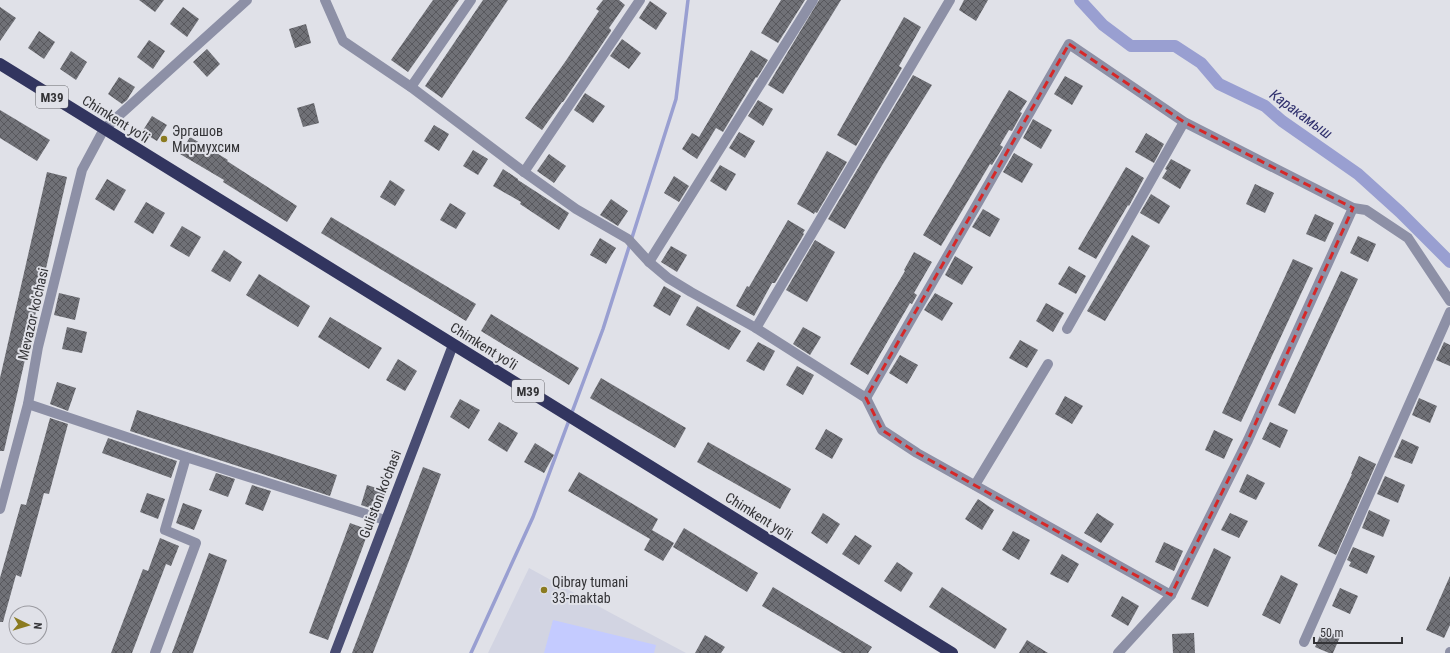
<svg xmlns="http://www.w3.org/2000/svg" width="1450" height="653" font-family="'Roboto Condensed',sans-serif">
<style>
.built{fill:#d2d4e2}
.pitch{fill:#c4cbff}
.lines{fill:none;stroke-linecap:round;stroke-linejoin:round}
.stream{stroke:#999fd1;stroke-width:3.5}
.canal{stroke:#999fd1;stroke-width:12}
.building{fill:url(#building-cross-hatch)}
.minor{stroke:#8d90a6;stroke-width:10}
.major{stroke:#484c72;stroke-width:10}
.highway{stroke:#32355f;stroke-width:12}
.marked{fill:none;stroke:#d62828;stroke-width:3;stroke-dasharray:8 5;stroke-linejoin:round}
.poi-dot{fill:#8b7b20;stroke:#e0e1e8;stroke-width:1.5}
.labels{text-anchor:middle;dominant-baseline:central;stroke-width:4;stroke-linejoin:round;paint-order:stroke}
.shield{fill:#e0e1e8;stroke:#67676b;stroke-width:1}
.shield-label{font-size:13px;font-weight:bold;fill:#333336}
.street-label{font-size:14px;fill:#333336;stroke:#e0e1e8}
.poi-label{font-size:14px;fill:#333336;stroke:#e0e1e8;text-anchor:start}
.water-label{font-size:15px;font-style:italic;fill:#30316e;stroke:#e0e1e8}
</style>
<defs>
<pattern id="building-cross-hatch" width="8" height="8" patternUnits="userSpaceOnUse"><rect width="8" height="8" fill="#707177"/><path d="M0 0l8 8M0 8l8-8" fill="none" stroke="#58585d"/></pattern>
</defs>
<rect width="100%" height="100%" fill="#e0e1e8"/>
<path class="built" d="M529,568L609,612L686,653H488Z"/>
<path class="pitch" d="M553,620L656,645L654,653H544Z"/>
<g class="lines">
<path class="stream" d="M471,653L533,517L603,329L676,99L688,0"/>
<path class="canal" d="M1080,0L1103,25L1131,46H1175L1201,63L1219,84L1265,106L1282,121L1358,174L1400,212L1450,262"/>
</g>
<g class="building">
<path d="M139,0H164L155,12Z"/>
<path d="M433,0H459L408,72L391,60Z"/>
<path d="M483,0H508L442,98L425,86Z"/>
<path d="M603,0H619L625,5L609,28L611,30V31L563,102H562L542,130L525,118L565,62L599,11L596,9Z"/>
<path d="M781,0H805L778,43L761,33Z"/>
<path d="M819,0H841L783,94L768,85Z"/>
<path d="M964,0H988L976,21L959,10Z"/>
<path d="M650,1L667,13L656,30L639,18Z"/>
<path d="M0,7L16,18L0,41Z"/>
<path d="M183,7L199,19L187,37L170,24Z"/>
<path d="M904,17L921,27L899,66L902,68L856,146L837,135Z"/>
<path d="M306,24L311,43L295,48L289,29Z"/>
<path d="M39,31L55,42L44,59L28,48Z"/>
<path d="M622,39L641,53L629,69L610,56Z"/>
<path d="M149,40L165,51L153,69L137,57Z"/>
<path d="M207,49L220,64L207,77L193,62Z"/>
<path d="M751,50L768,60L757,78L756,77L723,132L716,128L697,159L682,149L692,133L699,137Z"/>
<path d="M71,51L87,62L76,80L60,69Z"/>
<path d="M913,75L932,85L881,167L845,229L828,219Z"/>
<path d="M1065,76L1083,86L1072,105L1054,94Z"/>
<path d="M119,77L135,87L127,100L122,104L108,94Z"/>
<path d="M1009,90L1027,101L1020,112L1022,113L1012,131L1009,130L1000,145L1003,147L992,165L990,164L941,246L923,235Z"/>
<path d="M585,93L605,106L593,123L574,110Z"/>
<path d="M758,100L773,109L763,126L748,116Z"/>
<path d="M314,103L319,123L303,127L297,108Z"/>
<path d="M0,110L50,140L37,161L0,138Z"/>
<path d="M152,116L167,125L157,141L142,132Z"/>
<path d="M1033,119L1052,130L1041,149L1023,138Z"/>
<path d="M434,125L449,134L439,151L424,141Z"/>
<path d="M739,132L755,141L745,158L729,148Z"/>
<path d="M1146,133L1164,144L1154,163L1135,152Z"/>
<path d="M190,137L228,160L227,161L297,206L287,222L223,182L224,180L180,154Z"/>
<path d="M473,150L488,159L478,175L463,166Z"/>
<path d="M827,151L847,162L817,213L815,212L814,214L797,204Z"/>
<path d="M1014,153L1033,164L1022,183L1003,172Z"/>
<path d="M549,154L566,166L554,183L537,171Z"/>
<path d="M1171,159L1191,170L1180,189L1162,178L1167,170L1165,169Z"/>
<path d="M720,165L736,174L726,191L710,181Z"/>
<path d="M1126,167L1144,178L1129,206L1128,205L1096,259L1078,249Z"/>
<path d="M503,169L518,179V180L569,213L559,230L520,204L521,202L493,186Z"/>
<path d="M47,172L67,177L4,451H0V378Z"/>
<path d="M674,176L689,186L679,202L664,193Z"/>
<path d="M107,179L126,190L114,211L95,199Z"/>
<path d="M390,180L405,190L395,206L380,197Z"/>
<path d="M1255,184L1274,193L1265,213L1246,204Z"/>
<path d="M1151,194L1170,206L1159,224L1140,213Z"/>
<path d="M611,199L628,211L618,226L600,215Z"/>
<path d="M146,202L165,213L153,234L134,222Z"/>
<path d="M450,203L466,213L456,229L440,220Z"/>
<path d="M983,209L1000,219L990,237L972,227Z"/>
<path d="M1315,214L1334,223L1325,242L1306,234Z"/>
<path d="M331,217L476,304L466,321L321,233Z"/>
<path d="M788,220L805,230L803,233L804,234L775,283H772L754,316L736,306L747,286L749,287Z"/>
<path d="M182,226L201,237L189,257L170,246Z"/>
<path d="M1132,235L1150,246L1105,321L1087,311Z"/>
<path d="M1358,236L1376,244L1368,262L1350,253Z"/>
<path d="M600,238L616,248L606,264L590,255Z"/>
<path d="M815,240L835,252L807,302L786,290Z"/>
<path d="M671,246L687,255L677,272L661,262Z"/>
<path d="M224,250L242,262L230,282L211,271Z"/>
<path d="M914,252L932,262L914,293L917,295L912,304L910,303L868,375L850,364L905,271L904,270Z"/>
<path d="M955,256L973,267L962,285L945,275Z"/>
<path d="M1293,259L1313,268L1241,422L1222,413Z"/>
<path d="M1069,266L1086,276L1076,294L1058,284Z"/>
<path d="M1341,271L1358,279L1295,414L1278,405Z"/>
<path d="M259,274L310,306L298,327L246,295Z"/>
<path d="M664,286L681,296L670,316L653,306Z"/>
<path d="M59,293L80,298L75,320L54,315Z"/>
<path d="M935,293L953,303L942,321L924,310Z"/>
<path d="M1046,303L1064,313L1053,332L1036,321Z"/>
<path d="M697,306L741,331L729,350L686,325Z"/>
<path d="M491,314L579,368L569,385L481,331Z"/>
<path d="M330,317L382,348L369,369L318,337Z"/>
<path d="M67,327L87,332L82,353L62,349Z"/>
<path d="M803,327L821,337L810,355L793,344Z"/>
<path d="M1020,340L1038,350L1027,368L1009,358Z"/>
<path d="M758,342L775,351L764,371L746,361Z"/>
<path d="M1444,342L1450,345V366L1436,360Z"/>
<path d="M900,355L918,365L907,384L889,373Z"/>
<path d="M398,359L417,371L405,391L386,380Z"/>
<path d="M797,366L814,375L803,395L786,385Z"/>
<path d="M601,378L686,428L675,448L590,398Z"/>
<path d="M57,382L76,388L68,411L50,404Z"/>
<path d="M1065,396L1083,406L1072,424L1055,414Z"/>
<path d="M1419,398L1437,406L1430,423L1412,415Z"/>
<path d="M460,399L480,410L469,429L450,417Z"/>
<path d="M137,410L337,475L330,496L130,431Z"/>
<path d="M50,418L68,424L49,494L44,493L21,577L16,575L3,622H0V578L21,504L26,505Z"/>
<path d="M499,422L518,433L507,452L488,440Z"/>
<path d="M1270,422L1288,430L1280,448L1262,439Z"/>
<path d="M826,429L843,439L832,459L815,449Z"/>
<path d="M1214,430L1233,439L1224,459L1205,450Z"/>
<path d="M108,438L177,461L171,478L102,453Z"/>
<path d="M1402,439L1419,447L1412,464L1394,457Z"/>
<path d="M708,442L791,489L780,509L697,462Z"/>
<path d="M535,443L554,455L544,473L524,462Z"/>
<path d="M1359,456L1376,464L1336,555L1318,546L1352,474H1351Z"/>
<path d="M423,467L441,474L412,553L373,653H352Z"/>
<path d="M579,472L658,519L652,530L674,543L663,561L644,550L650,539L568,491Z"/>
<path d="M216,473L235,479L228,497L209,490Z"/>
<path d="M1247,474L1265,483L1256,500L1239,492Z"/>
<path d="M1385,476L1405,485L1398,503L1377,494Z"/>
<path d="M252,485L271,491L263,511L245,504Z"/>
<path d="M367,485L386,491L379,511L361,505Z"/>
<path d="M147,493L165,499L158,519L140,512Z"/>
<path d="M978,499L994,510L982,530L965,519Z"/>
<path d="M183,503L202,510L194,530L176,523Z"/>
<path d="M1369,510L1390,520L1383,537L1362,528Z"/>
<path d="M823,513L840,524L827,544L811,533Z"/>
<path d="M1097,513L1114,524L1101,543L1084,533Z"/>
<path d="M1230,513L1248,521L1239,538L1221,530Z"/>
<path d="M350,523L369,530L328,640L309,633Z"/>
<path d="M684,528L758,573L747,592L673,547Z"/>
<path d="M1013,531L1030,540L1019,560L1002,550Z"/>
<path d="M855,535L872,546L859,565L842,554Z"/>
<path d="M160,538L179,546L171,566L166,564L132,653H111L143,569L148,571Z"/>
<path d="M1164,542L1183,551L1174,571L1155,562Z"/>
<path d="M1353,547L1375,556L1367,574L1349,566L1351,562L1347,560Z"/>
<path d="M1214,548L1231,557L1208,607L1191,599Z"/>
<path d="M209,553L227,560L216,591L193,653H172Z"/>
<path d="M1062,554L1079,564L1068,583L1050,574Z"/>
<path d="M897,562L913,573L901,592L884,581Z"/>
<path d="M1281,575L1298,584L1280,624L1262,615Z"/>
<path d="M1450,576V625L1444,638L1426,630Z"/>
<path d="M773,587L872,647L868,653H842L762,606Z"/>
<path d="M942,587L1007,629L995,649L929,607Z"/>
<path d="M1340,588L1358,596L1350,614L1332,606Z"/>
<path d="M1122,596L1139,606L1128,626L1111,616Z"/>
<path d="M1323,629L1340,637L1333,653H1329L1315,647Z"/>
<path d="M1194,633L1195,653H1173L1172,634Z"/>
<path d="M705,635L725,647L721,653H695Z"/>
<path d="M1027,640L1048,653H1019Z"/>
</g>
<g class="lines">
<g class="minor">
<path d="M325,0L343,41L411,87L524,172L576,209L628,239L649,262L668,278L691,292L756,328L866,398L882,430L917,453L1171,595"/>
<path d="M411,87L471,0"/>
<path d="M524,172L640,0"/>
<path d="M649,262L813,0"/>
<path d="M756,328L950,0"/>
<path d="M1067,329L1184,122"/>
<path d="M866,398L1069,44L1184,122L1353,208L1366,210L1408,238L1450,301"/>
<path d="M28,404L186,457L385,520"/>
<path d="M975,485L1048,364"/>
<path d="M0,509L28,404L38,347L82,170L104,129L247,0"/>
<path d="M1304,642L1450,312"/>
<path d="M155,653L196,543L165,530L186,457"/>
<path d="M1118,653L1171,595L1248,440L1353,208"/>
<path d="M1450,653V652"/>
</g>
<path class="major" d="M335,653L453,345"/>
<path class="highway" d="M0,64L952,653"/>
</g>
<path class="marked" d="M1069,44L1184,122L1353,208L1248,440L1171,595L917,453L882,430L866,398Z"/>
<g class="poi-dot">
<circle cx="164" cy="139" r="4"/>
<circle cx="544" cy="590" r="4"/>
</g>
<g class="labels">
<g class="shield">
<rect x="36" y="86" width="32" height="22" rx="3"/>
<rect x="512" y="380" width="32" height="22" rx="3"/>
</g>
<g class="shield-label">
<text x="52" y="97">M39</text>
<text x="528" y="391">M39</text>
</g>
<g class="street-label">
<text transform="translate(116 119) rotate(32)">Chimkent yo‘li</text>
<text transform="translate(33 314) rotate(-77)">Mevazor ko'chasi</text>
<text transform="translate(484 346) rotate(32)">Chimkent yo‘li</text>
<text transform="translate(380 494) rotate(-69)">Guliston ko'chasi</text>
<text transform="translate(759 516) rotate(32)">Chimkent yo‘li</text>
</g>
<g class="poi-label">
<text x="172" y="131">Эргашов<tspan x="172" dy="16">Мирмухсим</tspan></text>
<text x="552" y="582">Qibray tumani<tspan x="552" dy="16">33-maktab</tspan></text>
</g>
<g class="water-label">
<text transform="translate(1301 114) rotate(36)">Каракамыш</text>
</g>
</g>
<g transform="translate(28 625) rotate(95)"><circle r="19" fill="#e0e1e8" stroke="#9b9ba1"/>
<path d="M0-3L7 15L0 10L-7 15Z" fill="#8b7b20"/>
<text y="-6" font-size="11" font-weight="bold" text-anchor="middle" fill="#333336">N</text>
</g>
<path d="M1314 637v6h88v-6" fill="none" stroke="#333336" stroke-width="2"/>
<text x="1320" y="637" font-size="12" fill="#333336" stroke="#e0e1e8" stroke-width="3" paint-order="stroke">50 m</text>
</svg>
